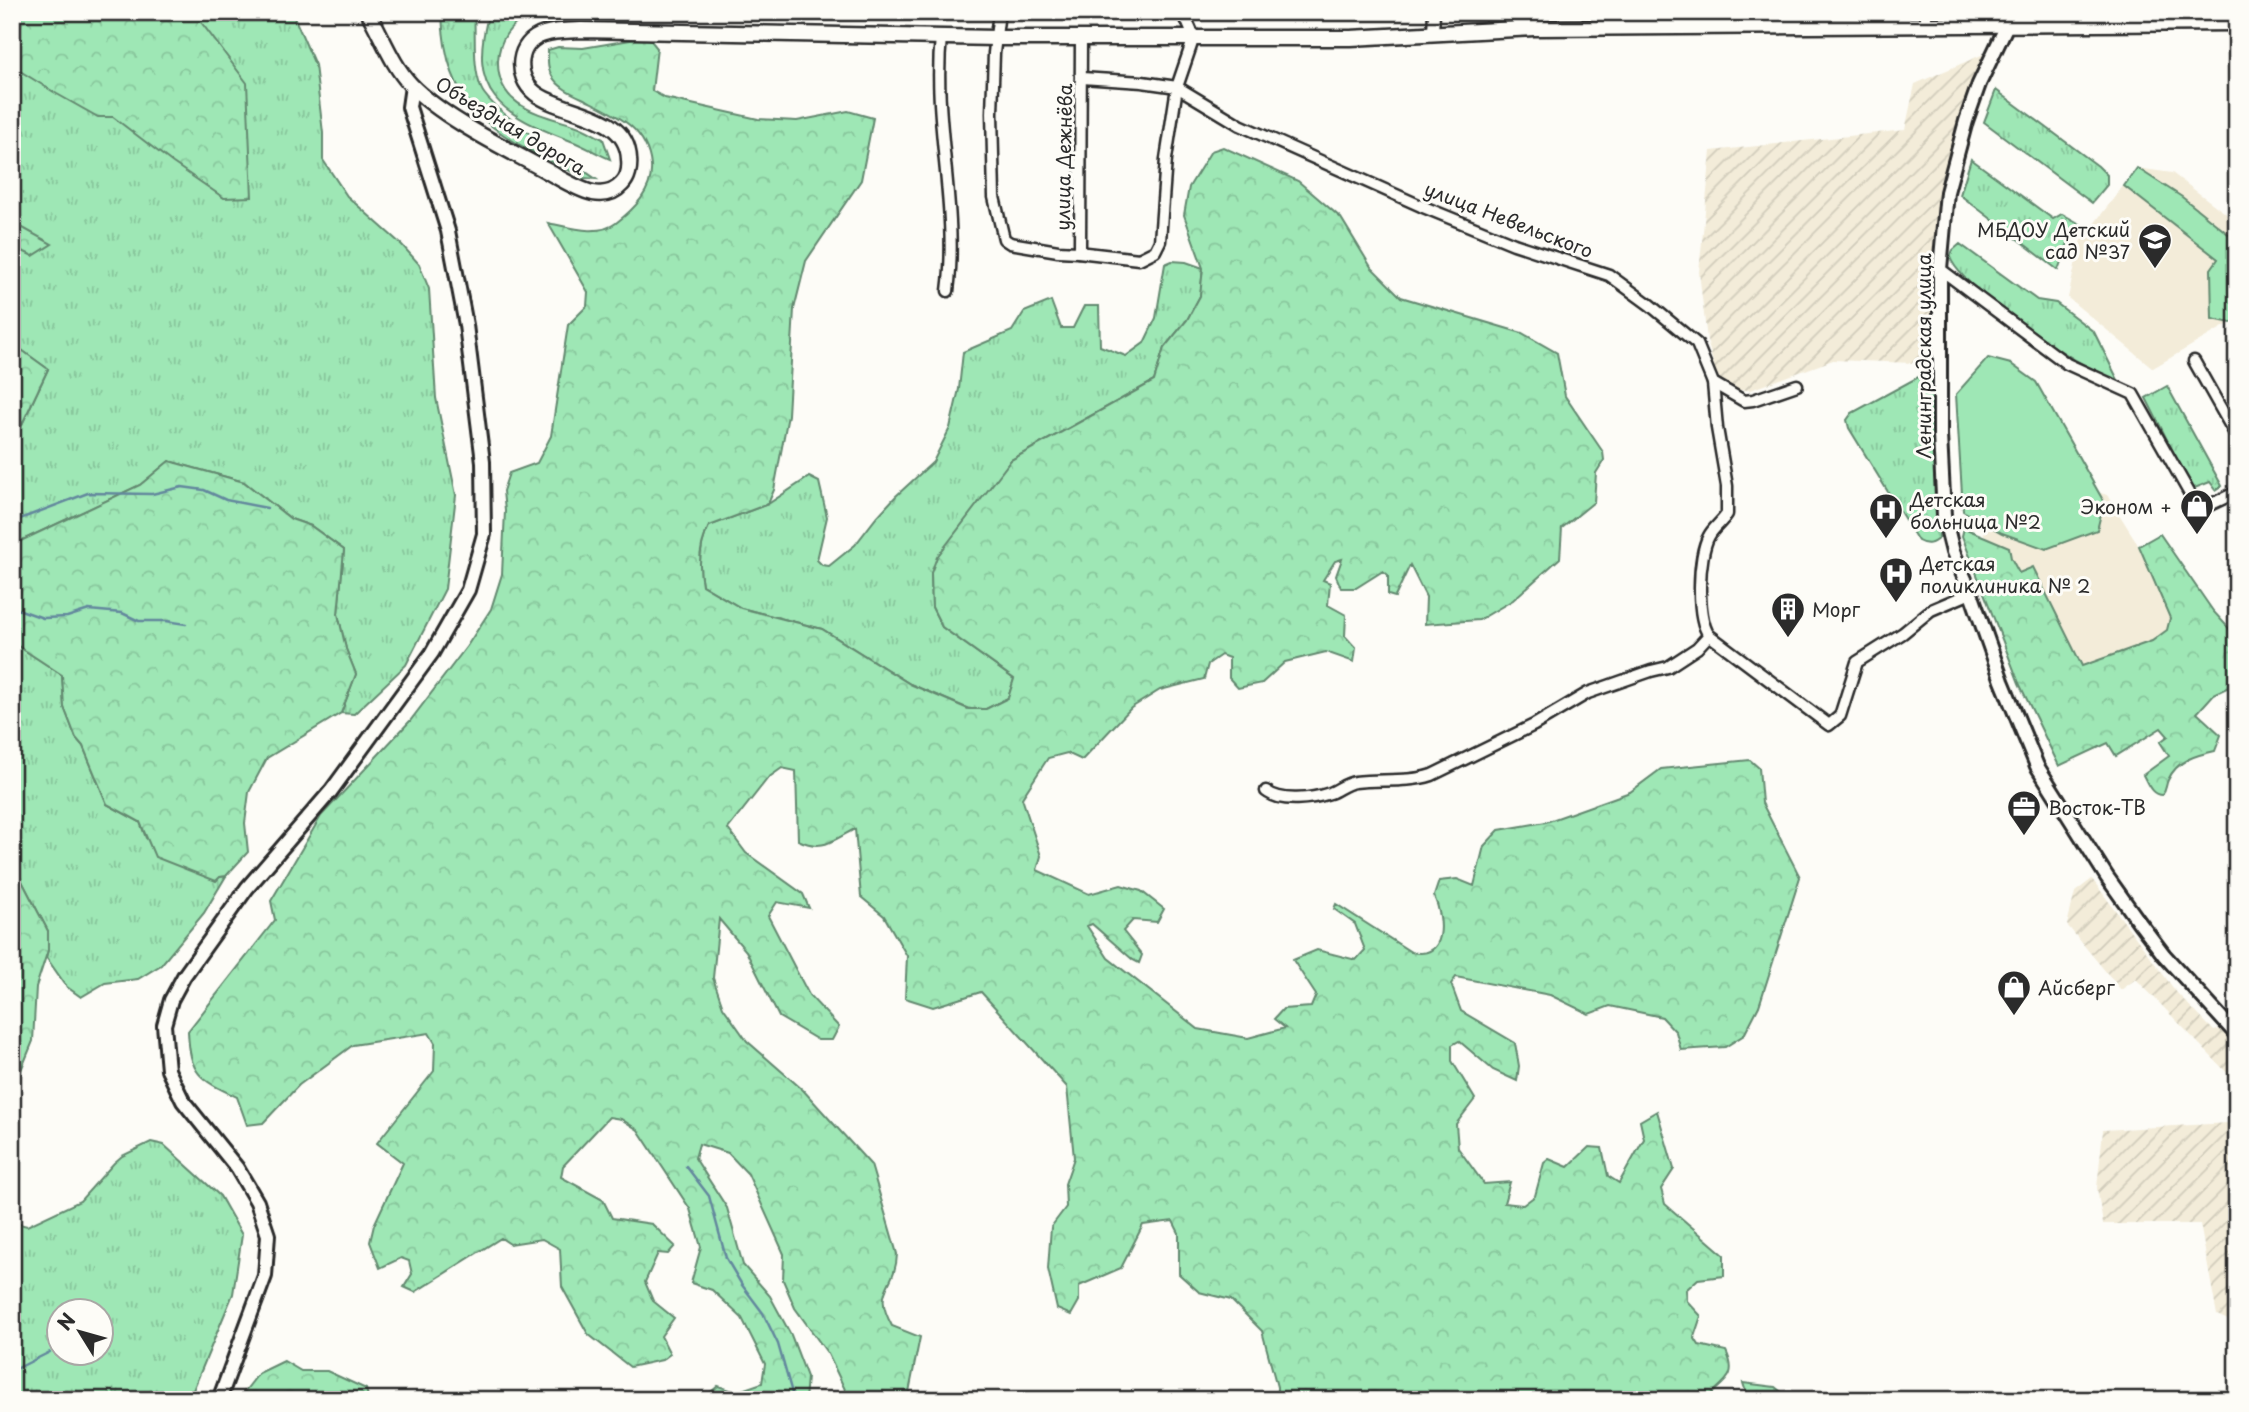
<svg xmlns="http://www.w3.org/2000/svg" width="2249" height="1412" font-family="'Playpen Sans',sans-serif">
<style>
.built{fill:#f3ecd9}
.industrial{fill:url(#industrial-furrows)}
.grass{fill:url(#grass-tufts);stroke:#648970;stroke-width:2;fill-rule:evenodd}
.forest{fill:url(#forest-crowns);stroke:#648970;stroke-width:2}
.park{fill:#9ee7b5;stroke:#648970;stroke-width:2}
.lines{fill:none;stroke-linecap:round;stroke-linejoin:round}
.stream{stroke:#63889d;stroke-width:2.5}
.street-casing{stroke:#2b2b2b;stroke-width:15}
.secondary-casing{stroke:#2b2b2b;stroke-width:18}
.primary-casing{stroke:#2b2b2b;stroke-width:19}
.street{stroke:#fdfcf7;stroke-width:10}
.secondary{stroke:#fdfcf7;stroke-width:12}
.primary{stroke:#fdfcf7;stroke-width:14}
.labels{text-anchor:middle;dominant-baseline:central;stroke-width:6;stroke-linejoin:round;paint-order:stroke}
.street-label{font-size:19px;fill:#2b2b2b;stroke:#fdfcf7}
.poi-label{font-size:19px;fill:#2b2b2b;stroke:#fdfcf7;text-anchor:start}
</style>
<defs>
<pattern id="industrial-furrows" width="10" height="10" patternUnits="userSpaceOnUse" patternTransform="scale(1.75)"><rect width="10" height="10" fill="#f3ecd9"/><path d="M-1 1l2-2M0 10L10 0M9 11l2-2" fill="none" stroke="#d0cbba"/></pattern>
<pattern id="grass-tufts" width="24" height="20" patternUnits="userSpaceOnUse" patternTransform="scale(1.75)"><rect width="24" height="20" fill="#9ee7b5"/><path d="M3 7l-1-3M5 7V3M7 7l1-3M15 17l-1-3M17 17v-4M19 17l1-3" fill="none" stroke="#88c69c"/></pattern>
<pattern id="forest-crowns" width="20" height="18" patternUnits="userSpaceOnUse" patternTransform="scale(1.75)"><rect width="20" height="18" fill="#9ee7b5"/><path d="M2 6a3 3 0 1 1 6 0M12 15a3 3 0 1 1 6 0" fill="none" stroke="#88c69c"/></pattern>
</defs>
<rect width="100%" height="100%" fill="#fdfcf7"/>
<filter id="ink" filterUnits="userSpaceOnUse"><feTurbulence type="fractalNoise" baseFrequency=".0143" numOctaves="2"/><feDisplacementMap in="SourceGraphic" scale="14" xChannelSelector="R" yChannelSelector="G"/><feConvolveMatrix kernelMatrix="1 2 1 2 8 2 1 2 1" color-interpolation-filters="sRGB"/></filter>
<g filter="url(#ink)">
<g class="built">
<path d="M2137,168L2172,173L2237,222V319L2153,368L2068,298L2080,242Z"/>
<path d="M1988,358L2033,391L2094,491L2107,495L2136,541L2170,618L2176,650L2081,692L1968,508L1956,394Z"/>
</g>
<g class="industrial">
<path d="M1995,49L1947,192L1940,364L1833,360L1750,390H1730L1717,377L1707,340L1699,272L1711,151L1905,130L1915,84Z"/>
<path d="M2092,879L2177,993L2214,1031L2220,1029L2237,1047V1083L2136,979L2121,990L2067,925L2075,892Z"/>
<path d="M2237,1117V1324L2217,1315L2200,1224H2103L2097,1188L2103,1130L2228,1123Z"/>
</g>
<g class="grass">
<path d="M12,12H292L315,65L323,133V160L347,196L402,245L419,264L429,289L436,398L456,495L445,589L406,665L354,714L341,713L356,674L346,649L338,614L344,550L311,526L291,519L244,482L169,461L140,485L12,545V440L16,437L48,369L12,343Z"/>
<path d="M474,12C476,36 472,65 481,88C490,111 572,162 596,179L584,178C502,136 445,118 442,13Z"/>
<path d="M489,12L528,14C510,27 499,38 498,61C497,107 539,114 574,125C584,128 593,134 603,139L610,159C597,154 585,146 571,141C501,114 466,95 489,12Z"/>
<path d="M1996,90L2098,166L2107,175V185L2092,203L1984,122Z"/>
<path d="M1971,159L2053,219L2062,214L2080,224L2071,235L2058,270L1960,195Z"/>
<path d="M1960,244L2037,300L2056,303L2094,332L2119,382C2099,373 2079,363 2061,351C2036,336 1958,282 1950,257L1953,250Z"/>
<path d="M1172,261L1186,262L1203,268L1200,296L1187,320L1164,348L1154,381L1011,460L931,573L932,607L942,627L1014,679L1008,698L986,709H969L910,684L822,629L741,608L702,585C698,564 699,545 709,526L768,504L809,477L819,482L827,517L817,560L822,565L829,566L855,545L876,518L896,496L933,462L950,428L959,389L963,352L1012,331L1024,312L1051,301L1061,328H1073L1084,306H1099L1100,346L1126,356L1144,343L1156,318L1165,264Z"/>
<path d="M1924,374L1933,381L1939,538C1932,544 1927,546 1918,541L1849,428L1847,420L1852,413Z"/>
<path d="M2167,386L2222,486L2216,490L2210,482L2192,489L2146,398Z"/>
<path d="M12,642L62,675L64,707L76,738L83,746L107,804L140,822L146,838L220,877L226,876L204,913L161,965L138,979L105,983L81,997L67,987L46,957L48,950V931L12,862Z"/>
<path d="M151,1142L164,1145L220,1196L242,1235L233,1294L189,1400H12V1222L27,1226L80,1201L114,1163L122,1156ZM102,1310V1352H60V1310Z"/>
</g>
<g class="forest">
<path d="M12,12H211L201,22L247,83L252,197L224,198L173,163L113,117H98L57,94L12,66Z"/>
<path d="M648,37L657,48L652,91L665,98L758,119L797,121L848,111L873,118L861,180L806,261L794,309L788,415L774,490L768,504L709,526C699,545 698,564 702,585L741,608L822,629L910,684L968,709H986L1008,698L1014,679L942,627L932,607L931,573L937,557L1011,460L1154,381L1164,348L1187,320L1200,296L1203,268L1184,215L1189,187L1211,151L1223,147L1298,181L1341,218L1371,267L1401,297L1522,333L1557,353L1565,396L1603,452L1604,460L1596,473L1594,502L1562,528L1560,558L1513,600L1479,620L1425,624L1426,597L1410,565L1395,597L1388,595V575L1383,571L1356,588H1341L1336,576L1342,559L1335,561L1323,580L1330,583L1328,605L1346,615L1345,636L1356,648L1354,662L1326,652L1285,662L1262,683L1238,688L1229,678V658L1221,655L1208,664L1204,679L1160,690L1131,708L1082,760L1067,753L1048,758L1022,798L1041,856L1037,870L1089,894L1121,885L1141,891L1164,909L1157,922L1133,920L1123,931L1142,955L1139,963L1133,960L1092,924L1087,926L1108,958L1198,1029L1248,1038L1285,1028L1274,1019L1283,1009L1311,1007L1316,995L1293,960L1317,950L1356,960L1365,950L1355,924L1334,909L1336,904L1411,952C1448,960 1444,919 1434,896L1439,881L1457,879L1474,886L1484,846L1499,830L1546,822L1630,792L1661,769L1750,760L1759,768L1762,803L1800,877L1759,1006L1744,1035L1725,1047L1681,1050L1676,1032L1662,1017L1610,1006L1589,1014L1550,995L1456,977L1451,984L1461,1011L1515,1043L1519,1066L1517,1081L1493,1070L1459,1041L1452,1045V1061L1475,1099L1456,1124L1458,1148L1484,1184L1510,1182L1504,1203L1523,1205L1535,1196L1544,1163L1549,1159L1568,1167L1589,1147L1602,1148L1608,1176L1619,1183L1644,1139L1640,1121L1657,1111L1674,1169L1661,1189L1665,1204L1724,1255V1276L1698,1279L1686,1290L1687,1301L1701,1316L1694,1337L1699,1345L1726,1351C1738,1376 1726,1380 1709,1396L1677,1398V1400H1277V1387L1262,1331L1231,1300L1199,1292L1179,1274V1233L1173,1221L1143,1225L1121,1268L1079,1286V1301L1071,1315L1057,1309L1048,1269L1051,1227L1066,1207L1065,1184L1074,1158L1067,1087L981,992L933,1007L905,998L907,956L884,916L861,897L855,829C832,840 824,852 798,840L796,771L782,768L768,778L728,829L746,853L803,894L809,908L777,902L768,916L809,995L839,1027L832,1040H818L779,1017L746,951L719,919L713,978L723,1007L747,1041L803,1090L871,1165L897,1254C896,1289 871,1288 892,1326L920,1337L908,1397L910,1400H850L828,1354L795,1308L783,1280L784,1254L748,1174L728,1153L699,1144L695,1158L727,1208L743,1265L770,1296L791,1335L807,1377L805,1400H715L711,1392L718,1386L736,1392L762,1383L765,1364L742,1318L712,1290L691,1283L701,1247L690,1209L638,1130L621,1119L609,1117L563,1166L561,1177L603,1200L612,1218L652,1224L675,1246L668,1254L658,1253L645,1282L653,1301L674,1318L661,1336L670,1354L662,1360L630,1367L588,1334L562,1287L560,1249L542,1239L510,1244L501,1238L415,1292L404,1287L412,1274L409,1261L401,1258L380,1268L370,1242L374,1225L403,1163L377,1143L434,1071L435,1043L429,1033L353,1045L299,1085L263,1123L247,1125L237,1097C199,1079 190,1075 188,1031L275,920L271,901L321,816L410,721L467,646L491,609L502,574L505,511L503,491L509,473L537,463L551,436L568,325L587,306L588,292L548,223C569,227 598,237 616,223C634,209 653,191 651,166C647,126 614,114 582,98C571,93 558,87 552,76C547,68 548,59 548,50L558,47L583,48Z"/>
<path d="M12,222L52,244L33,256L12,246Z"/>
<path d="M12,343L48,369L16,437L12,440Z"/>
<path d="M169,461L244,482L291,519L311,526L344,550L338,614L346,649L356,674L341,713L267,758L249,792L245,823L248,852L226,876L220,877L216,881L155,857L140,822L107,804L83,746L76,738L64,707L62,675L12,642V545L140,485Z"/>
<path d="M1964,528L2009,547L2011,558L2019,573L2033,567L2082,666L2152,641L2167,630L2170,618L2139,546L2160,534L2213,611L2234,634L2237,633V691L2231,686L2214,694L2197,713L2221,735L2215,751C2196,755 2177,760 2168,780C2165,786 2167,790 2162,795C2151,795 2148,784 2143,775L2169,756L2160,742L2168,736L2161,728L2116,756L2108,743L2059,766L2019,683L1962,536Z"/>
<path d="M12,862L48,931V950L36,987L33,1041L12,1092Z"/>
<path d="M284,1361L301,1371H327L366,1389L369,1400H238L259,1373Z"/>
<path d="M1743,1383L1775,1387L1791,1400H1740L1746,1392Z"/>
</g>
<g class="park">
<path d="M2137,168L2182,197L2237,241V319L2231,323L2212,319L2211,269L2218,259L2124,186Z"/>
<path d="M1988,358L2011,364L2036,382L2104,502L2097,530L2046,549L2002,533L1963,511L1956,394Z"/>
</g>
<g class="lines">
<g class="stream">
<path d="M12,522L88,493L152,494L182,487L204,490L226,500L267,508"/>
<path d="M12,607L43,618L67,617L89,610L122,613L139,621H166L186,624"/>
<path d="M686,1166L709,1196L726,1258L742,1285L763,1313L778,1344L794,1400"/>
<path d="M12,1371L50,1352"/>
</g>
<g class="street-casing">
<g id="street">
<path d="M999,12L994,53L992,113L994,197L1004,239L1010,243L1058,251L1078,252L1080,247L1081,37"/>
<path d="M1183,12L1194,37L1177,87L1240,125L1421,206L1514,244L1609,275L1650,305L1697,344L1713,383L1744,401L1753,400L1797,385"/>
<path d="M1926,12V25"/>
<path d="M1534,28L1535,12"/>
<path d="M1433,33L1434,12"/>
<path d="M941,37C932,122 959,207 948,291"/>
<path d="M1078,252L1139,259L1155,251L1160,241L1166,159L1177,87L1142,82L1082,78"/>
<path d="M1940,269L2067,364L2133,394L2199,510L2237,492"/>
<path d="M2194,361L2237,437"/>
<path d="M1713,383L1717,428L1727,486V514C1722,522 1713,528 1709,536C1698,555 1696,618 1709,635L1829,725L1840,716L1857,662L1903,633L1931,610L1971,593"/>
<path d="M1266,791C1281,803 1312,799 1330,793C1338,790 1346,783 1355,782C1381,779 1407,783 1432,775L1534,725L1588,693L1651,671L1668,667L1697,648L1709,635"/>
</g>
</g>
<g class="secondary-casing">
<g id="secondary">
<path d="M2007,25L1979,84L1966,121L1947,192L1940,269V435L1944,516L1953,552L1971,593L2002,681L2037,766L2107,877L2139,922L2164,955L2237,1035"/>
<path d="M219,1400L265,1276L268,1235L257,1202L237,1168L183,1101L168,1070L164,1025L171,1000L184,976L247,888L331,791L432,653L468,590L484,534L483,462L466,325L448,231L409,107L412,86"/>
</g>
</g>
<g class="primary-casing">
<path id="primary" d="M368,12C382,36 392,65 411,85C443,118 505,148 545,170C560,178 576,189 593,193C604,195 614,193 622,184C628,178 630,168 629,159C627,112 563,115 535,93C514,76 517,42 544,34C556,30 569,31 581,30L996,38H1351L1534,28L2237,23"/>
</g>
<use href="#street" class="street"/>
<use href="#secondary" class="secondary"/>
<use href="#primary" class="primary"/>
</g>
</g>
<defs>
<g id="school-pin" transform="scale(1.75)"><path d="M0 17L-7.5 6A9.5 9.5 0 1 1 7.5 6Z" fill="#2b2b2b" stroke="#fdfcf7"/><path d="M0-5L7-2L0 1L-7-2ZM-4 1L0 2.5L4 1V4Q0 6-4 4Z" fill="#fff"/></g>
<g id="shop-pin" transform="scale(1.75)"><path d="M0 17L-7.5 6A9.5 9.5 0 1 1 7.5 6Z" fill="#2b2b2b" stroke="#fdfcf7"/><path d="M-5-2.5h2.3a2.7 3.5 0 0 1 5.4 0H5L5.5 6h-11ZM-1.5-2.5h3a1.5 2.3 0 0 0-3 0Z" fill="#fff"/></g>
<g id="hospital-pin" transform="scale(1.75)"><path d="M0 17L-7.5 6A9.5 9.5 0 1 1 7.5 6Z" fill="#2b2b2b" stroke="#fdfcf7"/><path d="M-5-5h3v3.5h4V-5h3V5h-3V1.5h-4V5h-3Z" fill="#fff"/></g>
<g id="building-pin" transform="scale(1.75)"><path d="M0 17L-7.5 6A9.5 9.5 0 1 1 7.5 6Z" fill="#2b2b2b" stroke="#fdfcf7"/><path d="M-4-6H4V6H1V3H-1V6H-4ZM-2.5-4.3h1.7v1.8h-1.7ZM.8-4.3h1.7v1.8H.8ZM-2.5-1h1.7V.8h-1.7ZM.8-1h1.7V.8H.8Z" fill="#fff"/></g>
<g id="office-pin" transform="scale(1.75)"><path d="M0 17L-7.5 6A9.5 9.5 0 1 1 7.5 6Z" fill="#2b2b2b" stroke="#fdfcf7"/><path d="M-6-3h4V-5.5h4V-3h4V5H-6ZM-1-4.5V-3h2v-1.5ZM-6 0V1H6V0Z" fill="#fff"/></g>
</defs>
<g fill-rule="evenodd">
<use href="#school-pin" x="2155" y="240"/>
<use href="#shop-pin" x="2197" y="506"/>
<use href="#hospital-pin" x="1886" y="510"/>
<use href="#hospital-pin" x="1896" y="574"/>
<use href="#building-pin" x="1788" y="609"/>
<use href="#office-pin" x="2024" y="807"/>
<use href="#shop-pin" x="2014" y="987"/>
</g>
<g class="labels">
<g class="street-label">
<text transform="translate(511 125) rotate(31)">Объездная дорога</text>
<text transform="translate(1063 157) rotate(-89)">улица Дежнёва</text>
<text transform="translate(1509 219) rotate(21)">улица Невельского</text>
<text transform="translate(1923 356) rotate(-90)">Ленинградская улица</text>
</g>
<g class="poi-label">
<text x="2130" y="229" text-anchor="end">МБДОУ Детский<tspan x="2130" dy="22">сад №37</tspan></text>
<text x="1910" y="499">Детская<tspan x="1910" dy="22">больница №2</tspan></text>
<text x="2172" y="506" text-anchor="end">Эконом +</text>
<text x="1920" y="563">Детская<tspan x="1920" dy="22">поликлиника № 2</tspan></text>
<text x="1812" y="609">Морг</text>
<text x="2048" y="807">Восток-ТВ</text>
<text x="2038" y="987">Айсберг</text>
</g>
</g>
<rect width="2249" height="1412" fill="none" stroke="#fdfcf7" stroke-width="42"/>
<rect x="21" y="21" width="2207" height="1370" fill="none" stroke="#2b2b2b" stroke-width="2.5" filter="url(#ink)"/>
<g transform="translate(80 1332) rotate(307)"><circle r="33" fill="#fdfcf7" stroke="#a9a8a5" stroke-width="2"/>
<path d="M0-5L12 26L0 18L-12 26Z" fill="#2b2b2b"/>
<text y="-10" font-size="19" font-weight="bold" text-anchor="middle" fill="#2b2b2b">N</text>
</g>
</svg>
